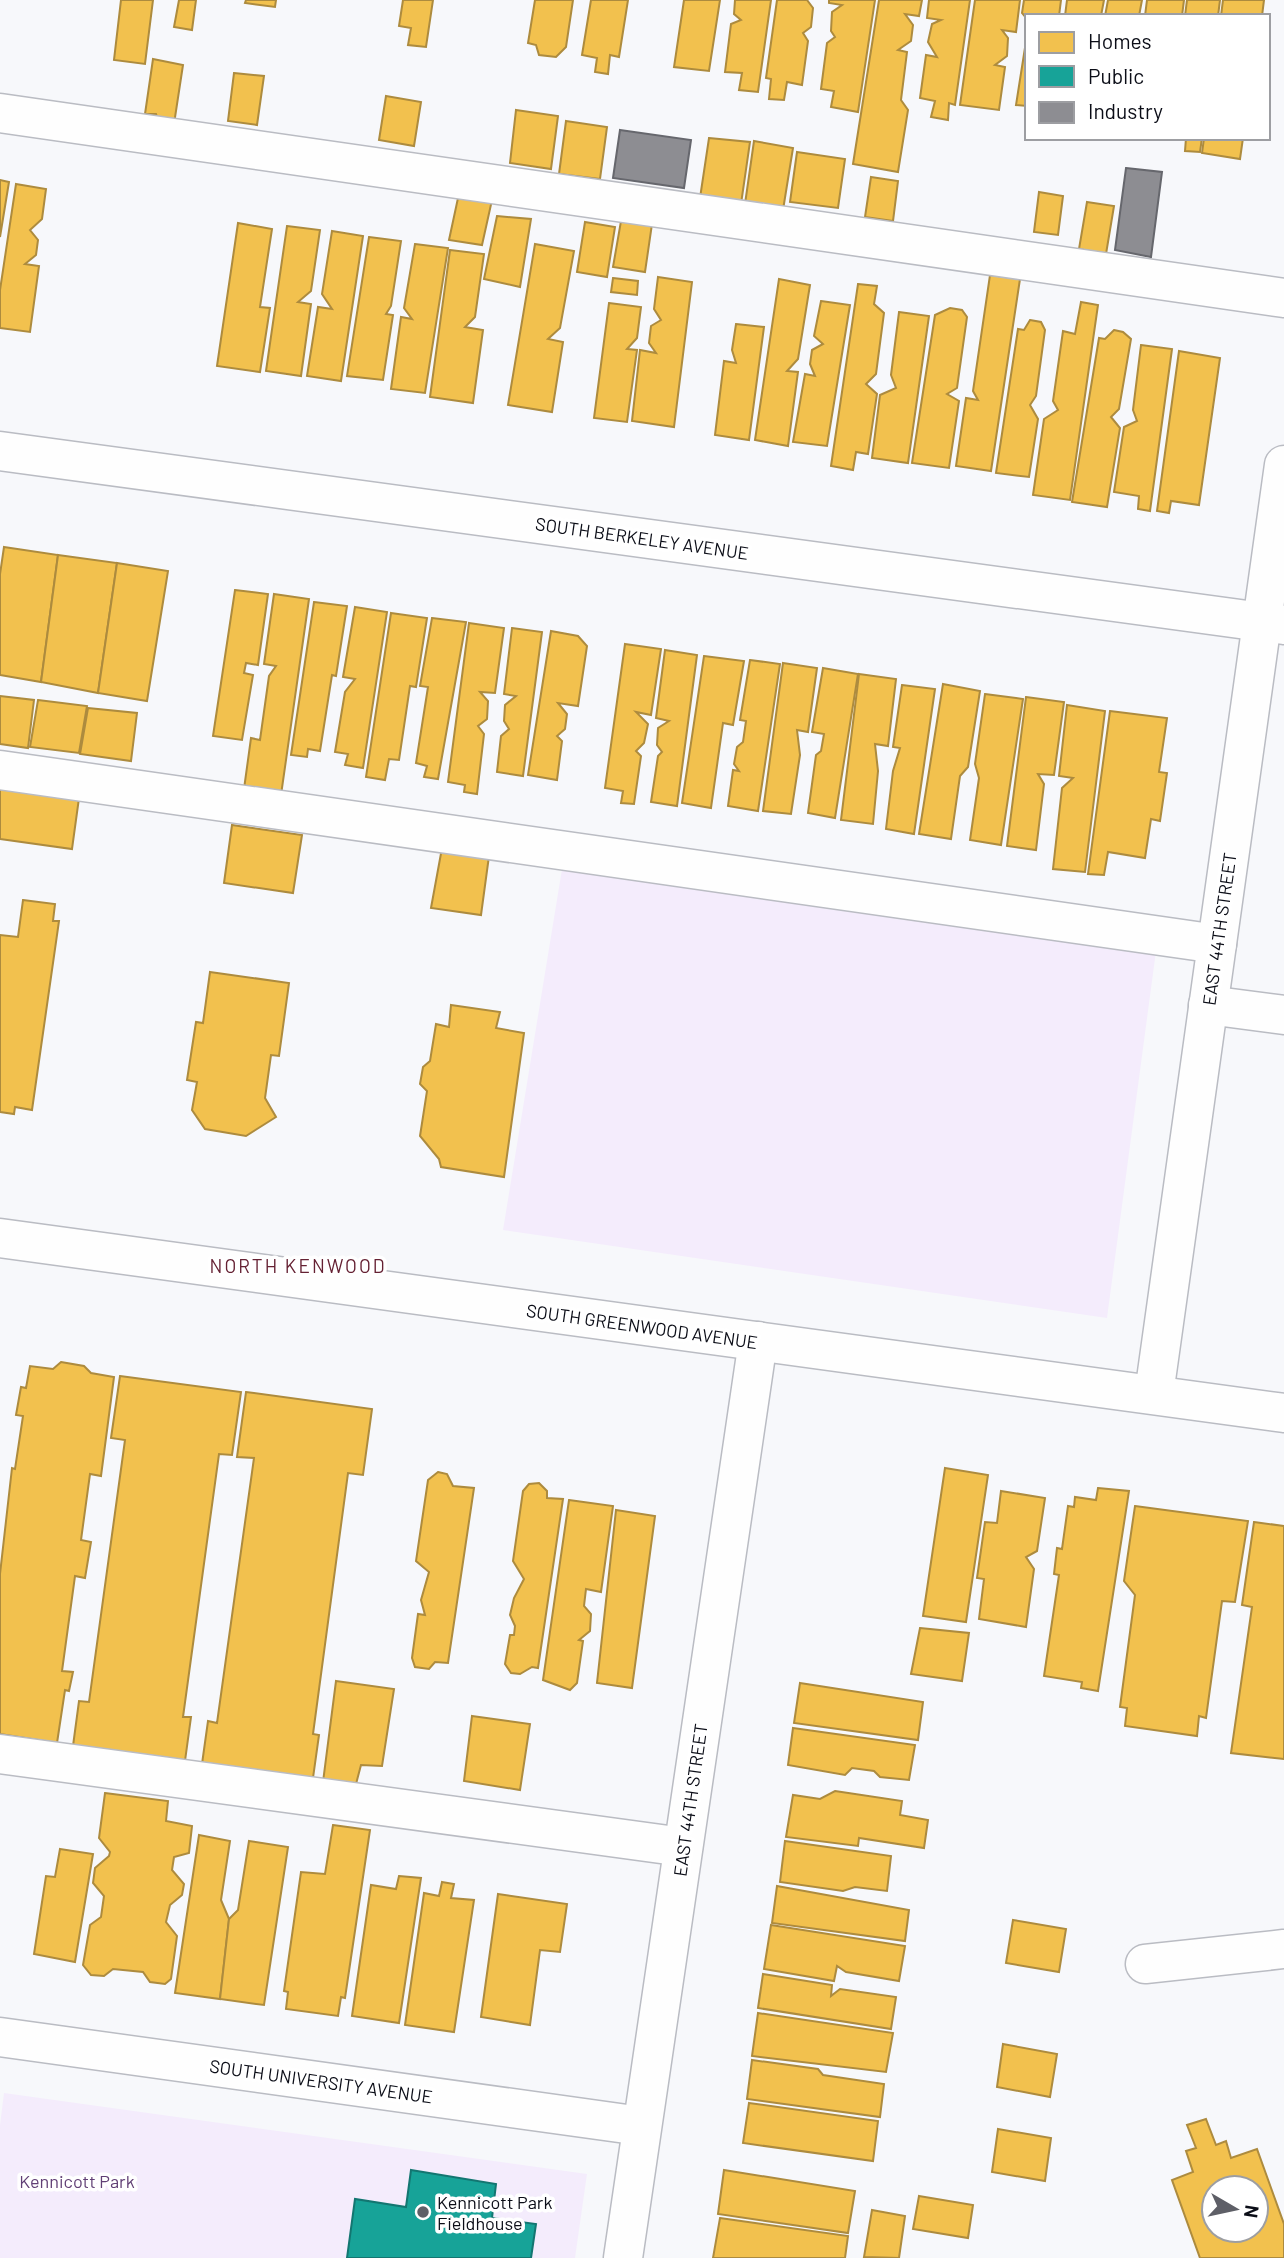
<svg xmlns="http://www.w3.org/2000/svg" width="1284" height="2258" font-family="Barlow,sans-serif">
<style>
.green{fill:#f4ecfc}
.homes{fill:#f2c14e;stroke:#ad8b3e;stroke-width:2;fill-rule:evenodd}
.public{fill:#17a398;stroke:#137671;stroke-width:2}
.industry{fill:#8d8d92;stroke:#66676d;stroke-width:2}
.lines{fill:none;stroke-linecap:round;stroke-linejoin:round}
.minor-casing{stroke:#babcc3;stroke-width:41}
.minor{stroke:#fefefe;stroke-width:38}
.poi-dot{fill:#5e5f67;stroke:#fff;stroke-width:2.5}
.labels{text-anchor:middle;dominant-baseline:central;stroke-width:7;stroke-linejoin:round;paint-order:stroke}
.street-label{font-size:18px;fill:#0b0d17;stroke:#fff}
.park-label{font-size:18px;fill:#613f75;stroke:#fff}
.poi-label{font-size:18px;fill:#0b0d17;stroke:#fff;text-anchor:start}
.neighbourhood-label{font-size:19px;letter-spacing:2px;fill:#652133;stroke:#fff}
</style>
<rect width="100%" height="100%" fill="#f7f8fb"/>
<g class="green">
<path d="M563,863L1156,951L1107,1318L503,1230Z"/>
<path d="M4,2093L587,2174L575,2258H0V2125Z"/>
</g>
<g class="homes">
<path d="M121,0H153L145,64L114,60Z"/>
<path d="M179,0H196L192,30L174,27Z"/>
<path d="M246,0H276L275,7L245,3Z"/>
<path d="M403,0H433L426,47L408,45L411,28L399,26Z"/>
<path d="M535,0H573L566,47L556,57L539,55L536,45L528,43Z"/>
<path d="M591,0H628L619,57L610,55L608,74L595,72L597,58L582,55Z"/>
<path d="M684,0H720L709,71L674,67Z"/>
<path d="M735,0H771L758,92L739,90L742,73L725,72L731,24L741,20L734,14Z"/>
<path d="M777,0H807L813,8L811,27L803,33L808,41L802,85L787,82L784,100L769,99L771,79L766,78Z"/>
<path d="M829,0H875L858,112L831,107L834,91L821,89L827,43L835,37L831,31L832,12L842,5L829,3Z"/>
<path d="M879,0H922L919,16L905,14L913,25L911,41L898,50L907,52L901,100L908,110L898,172L853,164Z"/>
<path d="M929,0H970L955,105L949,103L948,120L931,117L935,101L920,98L926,55L937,57L928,42L932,24L941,20L927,18Z"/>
<path d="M975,0H1020L1016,32L1002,30L1008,38L1007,56L995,65L1005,67L999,110L960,105Z"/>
<path d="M1024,0H1061L1059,16H1027V19L1022,13Z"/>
<path d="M1067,0H1104L1101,16H1065Z"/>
<path d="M1108,0H1142L1139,16H1105Z"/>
<path d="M1147,0H1184L1182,16H1145Z"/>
<path d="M1187,0H1220L1218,16H1185Z"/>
<path d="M1223,0H1264L1262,16H1221Z"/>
<path d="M1027,35V106L1016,105Z"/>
<path d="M153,59L183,65L174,124L158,120L156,114H145Z"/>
<path d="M234,73L264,76L257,125L228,121Z"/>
<path d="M386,96L421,102L414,146L379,140Z"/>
<path d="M516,110L558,116L551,169L510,163Z"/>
<path d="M566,121L607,127L600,179L559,174Z"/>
<path d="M709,138L750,142L741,204L700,198Z"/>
<path d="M1186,138H1202L1200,152L1185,151Z"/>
<path d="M1204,138H1243L1240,159L1202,153Z"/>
<path d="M754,141L793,148L783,210L745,204Z"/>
<path d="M797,152L845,159L838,208L790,202Z"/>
<path d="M871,177L898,181L893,221L865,217Z"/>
<path d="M0,180L9,182L0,237Z"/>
<path d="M16,184L46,189L42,219L30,230L38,240L36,255L25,264L39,266L30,332L0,328V290Z"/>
<path d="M1039,192L1063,196L1058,235L1034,232Z"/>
<path d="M458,198L492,200L482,245L449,240Z"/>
<path d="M1087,202L1114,206L1106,254L1079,249Z"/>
<path d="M497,216L531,219L520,287L484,279Z"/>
<path d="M621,221L652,224L645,272L613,267Z"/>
<path d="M585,222L615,227L607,277L577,272Z"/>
<path d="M238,223L272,229L260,307L270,308L260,372L217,366Z"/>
<path d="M287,226L320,230L311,291L298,302L311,304L301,376L266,371Z"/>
<path d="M332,231L363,236L341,381L307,376L318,307L332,309L322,294Z"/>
<path d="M369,237L401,241L391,306L386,314L393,315L383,380L347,376Z"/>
<path d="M415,244L448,248L425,393L391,389L401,317L412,319L404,308Z"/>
<path d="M535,244L574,251L560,328L548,339L563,342L552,412L508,405Z"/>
<path d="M450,250L484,254L475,317L465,327L483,330L473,403L430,397Z"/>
<path d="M990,275L1020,279L991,471L956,466L966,398L978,400L973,391Z"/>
<path d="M658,277L692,282L674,427L632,421L640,350L656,353L649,343L651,326L661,320L654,309Z"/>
<path d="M613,278L638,281L637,295L611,292Z"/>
<path d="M779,279L810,285L798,359L787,371L798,372L788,446L755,440Z"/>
<path d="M858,284L877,286L874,304L884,313L876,374L866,384L877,394L868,454L856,452L853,470L831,466Z"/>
<path d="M821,301L850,305L827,446L793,442L805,374L815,376L810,364L812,350L823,344L814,336Z"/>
<path d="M1081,302L1098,305L1070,500L1033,495L1044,419L1058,410L1053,401L1063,331L1075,334Z"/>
<path d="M609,303L641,307L637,338L627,349L637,350L627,422L594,418Z"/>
<path d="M950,308L962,310L967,317L957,388L947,394L959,401L949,468L912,463L935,315Z"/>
<path d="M899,312L929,316L908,463L872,458L880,395L896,388L891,375Z"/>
<path d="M1030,320L1041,322L1045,330L1036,396L1030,405L1038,419L1029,477L996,473L1018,329L1024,330Z"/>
<path d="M736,324L764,327L749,440L715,435L724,361L736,363L732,350Z"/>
<path d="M1114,330L1123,332L1131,339L1119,409L1111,417L1120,428L1107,507L1072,502L1099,338L1105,339Z"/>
<path d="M1141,345L1172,349L1150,511L1138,509L1139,496L1114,492L1124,427L1137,421L1133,410Z"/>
<path d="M1179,351L1220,358L1199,505L1171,501L1169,513L1157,511Z"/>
<path d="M4,547L58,555L41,682L0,675V574Z"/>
<path d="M58,555L117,563L98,693L41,682Z"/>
<path d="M117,563L168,571L147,701L98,693Z"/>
<path d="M235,590L268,594L258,665L246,663L244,673L253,675L242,740L213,736Z"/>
<path d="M274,594L309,599L281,795L244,789L251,738L260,740L269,676L276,666L264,664Z"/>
<path d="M314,602L347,606L336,676L332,675L320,751L308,749L307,757L291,755Z"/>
<path d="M355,607L387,612L363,768L345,765L348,754L335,752L345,692L355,679L343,677Z"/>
<path d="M391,613L427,618L416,687L410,686L399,760L389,759L385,780L366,777Z"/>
<path d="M432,618L466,622L438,779L424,777L427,766L416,763L428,687L420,686Z"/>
<path d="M469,623L504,628L495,693L480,692L488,701L487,719L478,726L484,734L477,794L464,792L465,785L448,782Z"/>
<path d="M512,628L542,632L523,776L497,772L501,736L509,729L504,721L505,705L516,696L504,694Z"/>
<path d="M551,631L578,636L587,646L578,706L558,703L567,714L565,729L557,736L562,741L557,780L528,775Z"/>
<path d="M625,644L661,649L651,715L636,712L648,724L644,743L636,751L641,756L634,804L621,803L623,791L605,788Z"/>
<path d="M665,650L697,655L677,806L651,802L658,756L662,752L657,745L658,728L669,721L656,718Z"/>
<path d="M704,656L744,661L733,725L723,723L711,808L682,803Z"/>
<path d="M750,660L780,664L758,811L728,806L733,770L739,771L734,764L737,747L743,742L746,721L740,720Z"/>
<path d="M783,663L817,668L808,732L797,730L800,755L791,814L763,811Z"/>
<path d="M823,668L858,674L835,818L808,813L816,755L821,751L824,734L812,732Z"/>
<path d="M859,674L896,679L888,746L875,744L878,771L873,824L841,820Z"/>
<path d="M943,684L980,691L968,767L960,776L951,839L919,834Z"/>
<path d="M902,685L935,689L914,834L886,829L893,771L900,748L893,747Z"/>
<path d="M985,694L1023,699L1001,845L970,840L979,778L975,764Z"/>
<path d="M0,696L34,700L28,748L0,744Z"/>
<path d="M1026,697L1064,702L1054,775L1038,774L1044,784L1036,850L1007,846Z"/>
<path d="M38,700L87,706L79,753L30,747Z"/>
<path d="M1067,705L1105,711L1085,872L1053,869L1062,788L1073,778L1059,776Z"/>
<path d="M88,708L137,713L131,761L80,754Z"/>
<path d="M1110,711L1167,718L1159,772L1167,773L1160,821L1151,819L1145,858L1108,852L1104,875L1088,874Z"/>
<path d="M0,786L79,798L72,849L0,839Z"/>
<path d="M232,825L302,835L293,893L224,883Z"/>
<path d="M442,848L489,856L481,915L431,908Z"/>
<path d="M23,900L55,904L53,921H59L32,1110L15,1107L14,1114L0,1112V935L18,937Z"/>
<path d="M210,972L289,983L279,1056L271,1055L265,1098L276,1117L246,1136L205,1129L192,1110L197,1082L187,1080L196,1022L203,1023Z"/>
<path d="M451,1005L500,1012L496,1028L524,1033L504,1177L441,1167L439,1159L420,1136L427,1091L420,1084L423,1067L430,1061L436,1024L449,1027Z"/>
<path d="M61,1362L84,1366L91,1373L114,1377L101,1476L90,1474L81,1540L91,1542L85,1578L75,1576L62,1671L73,1672L69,1691L65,1690L57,1743L0,1734V1574L12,1468L15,1469L23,1416L16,1415L21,1387L26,1388L30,1366L53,1369Z"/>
<path d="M120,1376L241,1392L232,1455L219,1454L183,1717H191L185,1761L73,1746L79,1701L89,1702L125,1440L111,1438Z"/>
<path d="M246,1392L372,1409L363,1475L348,1473L313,1734L319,1735L313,1778L202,1764L208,1721L217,1723L254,1458L237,1457Z"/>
<path d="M945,1468L988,1475L966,1622L923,1616Z"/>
<path d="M438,1472L447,1474L453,1486L474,1488L448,1663L435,1662L429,1669L415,1667L412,1658L418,1614L425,1615L421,1600L429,1572L416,1561L428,1480Z"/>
<path d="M539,1483L547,1491V1498L563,1499L538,1668L532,1667L520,1674L511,1673L505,1664L510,1635H514L515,1626L510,1615L514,1598L524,1579L513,1561L523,1491L529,1484Z"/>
<path d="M1098,1488L1129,1491L1098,1691L1081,1688L1082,1682L1044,1676L1059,1575L1054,1574L1057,1548L1062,1549L1068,1506L1074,1507L1075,1497L1096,1500Z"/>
<path d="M1001,1491L1045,1498L1037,1551L1026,1557L1034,1569L1026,1627L979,1619L984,1579L977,1578L985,1522L997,1523Z"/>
<path d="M569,1500L613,1506L601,1592L586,1589L584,1606L591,1614L590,1631L579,1640L583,1641L577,1683L570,1690L543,1680Z"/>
<path d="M1135,1506L1248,1521L1235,1602L1222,1601L1206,1718L1199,1716L1197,1736L1125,1726L1127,1708L1120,1707L1135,1595L1124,1581Z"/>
<path d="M616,1510L655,1516L632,1688L597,1683Z"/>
<path d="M1254,1522L1284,1526V1759L1231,1753L1252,1607L1242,1605Z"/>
<path d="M920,1628L969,1633L962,1681L911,1674Z"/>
<path d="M336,1681L394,1689L382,1766L361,1765L356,1784L323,1782Z"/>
<path d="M800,1683L923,1702L918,1740L794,1723Z"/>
<path d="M472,1716L530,1724L520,1790L464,1781Z"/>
<path d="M793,1728L915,1745L909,1780L880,1777L874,1771L852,1768L845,1775L788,1765Z"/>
<path d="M835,1791L902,1801L900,1815L928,1820L924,1848L859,1838L858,1846L786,1837L793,1795L820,1799Z"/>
<path d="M105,1793L168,1801L166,1821L192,1826L189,1853L174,1857L172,1870L184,1884L182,1895L170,1905L166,1922L177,1936L171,1979L165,1984L150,1982L143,1972L113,1969L104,1976L91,1975L83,1965L90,1925L101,1917L104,1896L93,1883L95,1868L109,1856L110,1852L99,1838Z"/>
<path d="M333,1825L370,1830L345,1998L341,1997L338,2016L286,2009L288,1992L284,1991L301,1872L325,1874Z"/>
<path d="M199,1835L230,1841L221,1900L229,1919L220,1999L175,1993Z"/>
<path d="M249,1841L288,1847L264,2005L220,1999L229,1919L238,1910Z"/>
<path d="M785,1841L891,1856L887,1891L855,1887L843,1891L780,1882Z"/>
<path d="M60,1849L93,1854L75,1962L34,1954L46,1876L55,1877Z"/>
<path d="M399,1876L421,1878L399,2023L352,2016L371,1885L396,1889Z"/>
<path d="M442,1882L454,1884L451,1898L474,1900L454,2032L405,2025L424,1893L439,1896Z"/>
<path d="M777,1886L909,1910L905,1941L772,1923Z"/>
<path d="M498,1894L567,1904L560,1952L540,1950L530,2025L481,2017Z"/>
<path d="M1013,1920L1066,1929L1059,1972L1006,1963Z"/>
<path d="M771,1925L905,1946L899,1981L846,1972L837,1966L834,1981L764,1969Z"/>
<path d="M763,1974L832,1985L831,1996L840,1989L896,1997L891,2029L758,2008Z"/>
<path d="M758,2013L893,2033L886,2072L752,2056Z"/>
<path d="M1003,2044L1057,2054L1050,2097L997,2087Z"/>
<path d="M752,2060L818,2069L823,2075L884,2084L880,2117L747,2099Z"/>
<path d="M749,2103L878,2121L873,2161L743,2143Z"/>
<path d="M1206,2119L1216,2145L1226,2141L1231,2158L1257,2149L1284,2224V2258H1200L1172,2180L1193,2172L1186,2151L1196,2148L1187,2125ZM1214,2188H1256V2230H1214Z"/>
<path d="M998,2129L1051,2138L1045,2181L992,2172Z"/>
<path d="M724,2170L855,2191L848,2233L718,2214Z"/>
<path d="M919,2196L973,2205L968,2238L913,2229Z"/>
<path d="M872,2210L905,2216L899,2258L864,2257Z"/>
<path d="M720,2218L848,2236L845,2258H713Z"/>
</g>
<path class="public" d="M411,2170L496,2184L492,2218L536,2224L531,2258H347L355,2199L406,2207Z"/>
<g class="industry">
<path d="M620,130L691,140L684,188L613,178Z"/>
<path d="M1126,168L1162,172L1151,257L1115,250Z"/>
</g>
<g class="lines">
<g class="minor-casing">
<g id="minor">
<path d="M0,113L1284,298"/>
<path d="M0,451L1284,625"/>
<path d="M0,770L1217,944"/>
<path d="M1208,1005L1284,1015"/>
<path d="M0,1238L1284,1413"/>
<path d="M1154,1394L1284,465"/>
<path d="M0,1754L683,1847"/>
<path d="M1145,1964L1284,1949"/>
<path d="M0,2037L641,2126"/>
<path d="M623,2258L758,1341"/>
</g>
</g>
<use href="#minor" class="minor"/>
</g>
<circle class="poi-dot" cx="423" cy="2212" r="7"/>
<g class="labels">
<g class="street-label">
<text transform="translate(642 538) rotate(8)">SOUTH BERKELEY AVENUE</text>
<text transform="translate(1219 929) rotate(-82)">EAST 44TH STREET</text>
<text transform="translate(642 1326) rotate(8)">SOUTH GREENWOOD AVENUE</text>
<text transform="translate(690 1800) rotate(-82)">EAST 44TH STREET</text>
<text transform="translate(321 2081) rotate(8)">SOUTH UNIVERSITY AVENUE</text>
</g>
<g class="park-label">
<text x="77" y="2181">Kennicott Park</text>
</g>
<g class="poi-label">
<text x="437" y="2202">Kennicott Park<tspan x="437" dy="21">Fieldhouse</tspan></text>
</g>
<g class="neighbourhood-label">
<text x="298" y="1265">NORTH KENWOOD</text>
</g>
</g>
<rect x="1025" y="14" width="245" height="126" fill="#ffffff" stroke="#9d9ea2" stroke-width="2"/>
<rect x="1039" y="32" width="35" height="21" fill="#f2c14e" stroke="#9d9ea2" stroke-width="2"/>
<text x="1088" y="49" font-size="21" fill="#0b0d17">Homes</text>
<rect x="1039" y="66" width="35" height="21" fill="#17a398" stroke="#9d9ea2" stroke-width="2"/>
<text x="1088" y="84" font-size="21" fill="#0b0d17">Public</text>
<rect x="1039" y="102" width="35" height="21" fill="#8d8d92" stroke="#9d9ea2" stroke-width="2"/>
<text x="1088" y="119" font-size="21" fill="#0b0d17">Industry</text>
<g transform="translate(1235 2209) rotate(99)"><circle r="33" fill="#ffffff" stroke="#9d9ea2" stroke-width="2"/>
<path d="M0-5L12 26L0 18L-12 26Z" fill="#5e5f67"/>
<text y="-10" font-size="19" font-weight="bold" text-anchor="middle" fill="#0b0d17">N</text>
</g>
</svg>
